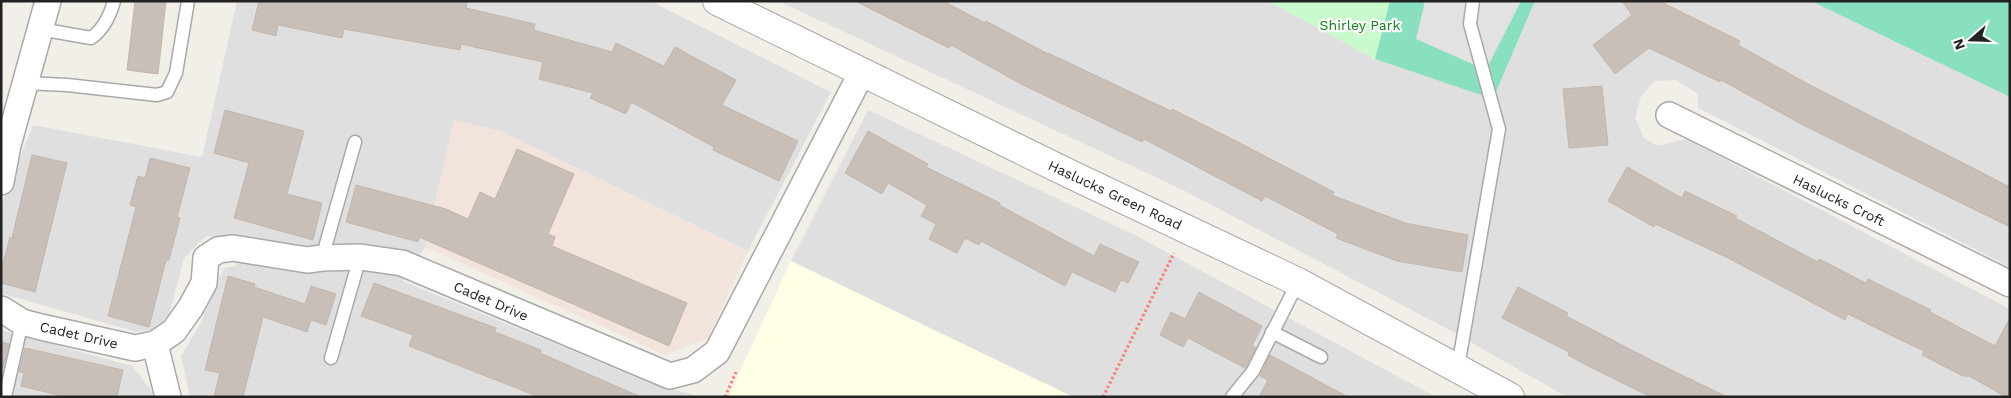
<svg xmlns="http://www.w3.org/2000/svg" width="2011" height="398" font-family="'Work Sans',sans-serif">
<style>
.residential{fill:#e0dfdf}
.education{fill:#ffffe5}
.military{fill:#f3e3dd}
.park{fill:#c8facc}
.pitch{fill:#88e0be}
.parking{fill:#e2e2e2}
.building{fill:#c7bfb8;stroke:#c4b6ab}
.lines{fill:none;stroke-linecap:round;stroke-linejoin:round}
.service-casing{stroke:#a9a9a9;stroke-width:15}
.minor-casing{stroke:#a9a9a9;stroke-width:28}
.tertiary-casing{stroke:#a9a9a9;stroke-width:30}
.path{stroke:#fa8072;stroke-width:3;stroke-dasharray:2.5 2.5;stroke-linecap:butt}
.service{stroke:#fff;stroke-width:12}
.minor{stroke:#fff;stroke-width:25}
.tertiary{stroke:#fff;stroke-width:28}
.labels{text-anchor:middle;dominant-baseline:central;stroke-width:4.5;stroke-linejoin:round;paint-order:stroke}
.park-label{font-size:14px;fill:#0c8416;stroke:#fff}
.street-label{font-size:14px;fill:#222;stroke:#fff}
</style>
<rect width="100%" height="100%" fill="#f2efe9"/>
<g class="residential">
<path d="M237,1H650L831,92L748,251L500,131L454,121L425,247L403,281L650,383L700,397H190L181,356L200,324L224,268L236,266L228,238L206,236L184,258L168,319L152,330L137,332L3,294L1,205L33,125L202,157Z"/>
<path d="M778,1H1268L1375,59L1493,99L1535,1H1811L2010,97V267L1698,108V94L1677,80L1655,81L1641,96L1635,118L1644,138L1658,146L1686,139L2010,309V397H1567L1444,327L1181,189Z"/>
<path d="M868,110L1133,234L1436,397H1073L791,261Z"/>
<path d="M1,330L132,366L150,389L153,397H1Z"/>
</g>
<path class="education" d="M791,261L1073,397H728Z"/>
<path class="military" d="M454,120L500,131L748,251L708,338L665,355L425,247Z"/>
<path class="park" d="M1268,1H1390L1375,59Z"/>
<g class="pitch">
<path d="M1390,1H1535L1493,99L1375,59Z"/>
<path d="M1811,1H2010V97Z"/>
</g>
<path class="parking" d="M1425,1H1521L1486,70L1416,39Z"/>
<g class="building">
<path d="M135,1H166L158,74L127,70Z"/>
<path d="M259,1H467L466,8L535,24L534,30L612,52L616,43L664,66L675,47L736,80L722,105L798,141L779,181L713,150L714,147L631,102L626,114L590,98L593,93L539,79L543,62L461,44L460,50L344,29L342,38L278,25L276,36L252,30Z"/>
<path d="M855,1H943L985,23L986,21L1048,54V53L1171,111L1172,109L1236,141L1334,192L1332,195L1405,223L1468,235L1462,272L1397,261L1336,238L1338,234L1265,196L1262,201L1144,139L1142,142L1021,84L951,45L949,48Z"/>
<path d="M1622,1H1659L1740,41L1738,45L1810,85L2010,187V227L1803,125L1721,80L1720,82L1649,48L1615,74L1593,45L1632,15Z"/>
<path d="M1602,86L1608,145L1569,148L1563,89Z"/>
<path d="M225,110L304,131L287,194L322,203L313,240L234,218L249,163L214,153Z"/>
<path d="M868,131L928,164L926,167L1000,203L999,205L1094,256L1100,244L1139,262L1128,283L1121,280L1115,292L1072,272L1065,286L981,241L979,245L965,238L957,253L929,239L936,224L921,216L927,205L888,183L882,194L845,173Z"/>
<path d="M517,149L574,174L548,234L555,237L552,246L687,303L669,346L419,237L418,242L346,222L356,185L446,209L468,219L480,192L495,199Z"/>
<path d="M32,155L67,163L35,292L1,283V271L10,237L12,238Z"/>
<path d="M150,158L190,168L177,217L180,218L169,260H166L149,327L108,316L136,207L130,205L138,176L145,178Z"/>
<path d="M1627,167L1682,198L1685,191L1737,216L1735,218L1818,262L1819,259L1866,283L1868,279L1931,310L1930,312L1995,346L2010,318V397H2006L1969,376H1963L1922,355L1924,351L1882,331L1848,314L1845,320L1728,258L1655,224L1654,227L1608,201Z"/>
<path d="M228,276L255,284L254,287L305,304L311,286L336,294L326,325L311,320L307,332L263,317L243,397H214L220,373L205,370Z"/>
<path d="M374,283L496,328L495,332L541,350L540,353L641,397H539L409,346L413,335L361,316Z"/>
<path d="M1518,287L1568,313L1566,316L1651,360L1727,397H1651L1592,368L1568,355L1569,352L1502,318Z"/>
<path d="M1199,292L1262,326L1252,346L1256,348L1245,368L1188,338L1183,347L1160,335L1171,312L1185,319Z"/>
<path d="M1,342L9,344L3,368L1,367Z"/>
<path d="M25,348L123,370L117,397H66L21,386L24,373L19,372Z"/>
<path d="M1270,355L1348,397H1259L1268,380L1260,376Z"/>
</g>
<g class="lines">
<g class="service-casing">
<g id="service">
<path d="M40,29L91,38C104,29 110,16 114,1"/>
<path d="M25,83L67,85L157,95L167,92L176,73L188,1"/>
<path d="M322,258L355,142"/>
<path d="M1272,332L1321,357"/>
<path d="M331,358L360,257"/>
<path d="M1458,367L1499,129L1470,24L1473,1"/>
<path d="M5,397L22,322"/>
<path d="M1232,397L1253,371L1298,282"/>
</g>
</g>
<g class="minor-casing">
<g id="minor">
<path d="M1669,115L2010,284"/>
<path d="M1,182L8,145L48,1"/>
<path d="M1,309L22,322L41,327L135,348L155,344L174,331L191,307L204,283L206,258L218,250L233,248L307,260L322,258L360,257L402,263L670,376L693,370L717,352L862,72"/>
<path d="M155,344L168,397"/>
</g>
</g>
<g class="tertiary-casing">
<path id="tertiary" d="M717,1L1072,175L1298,282L1510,397"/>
</g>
<g class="path">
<path d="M725,397L736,372"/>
<path d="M1103,397L1174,253"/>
</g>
<use href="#service" class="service"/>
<use href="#minor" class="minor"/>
<use href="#tertiary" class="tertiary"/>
</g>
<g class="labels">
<g class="park-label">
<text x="1360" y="25">Shirley Park</text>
</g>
<g class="street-label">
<text transform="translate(1115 195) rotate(25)">Haslucks Green Road</text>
<text transform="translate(1839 200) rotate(26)">Haslucks Croft</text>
<text transform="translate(491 301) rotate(23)">Cadet Drive</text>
<text transform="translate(79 335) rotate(13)">Cadet Drive</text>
</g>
</g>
<rect width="2011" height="398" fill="none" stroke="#222222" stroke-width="5"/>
<g transform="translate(1971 40) rotate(250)" stroke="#ffffff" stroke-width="4" paint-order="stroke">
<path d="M0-4L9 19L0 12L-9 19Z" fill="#222222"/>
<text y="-8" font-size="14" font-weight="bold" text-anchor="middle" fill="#222222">N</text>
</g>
</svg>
